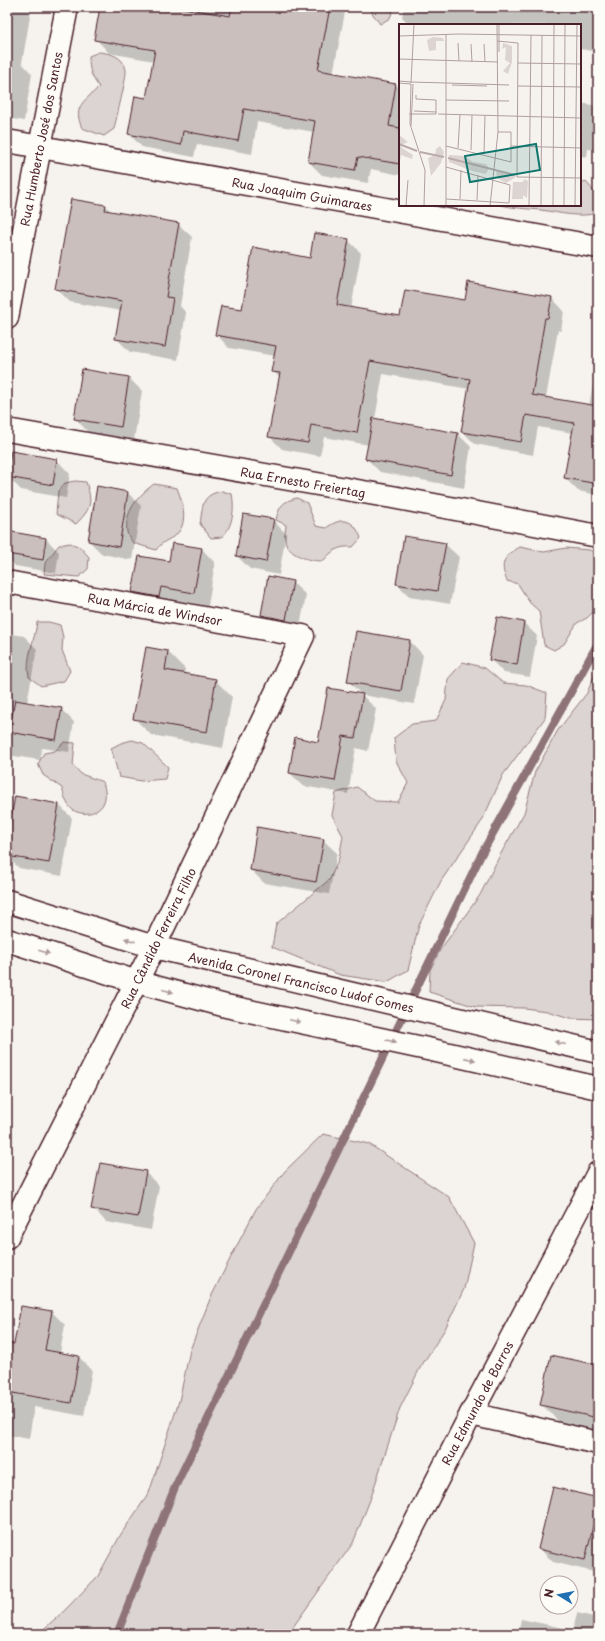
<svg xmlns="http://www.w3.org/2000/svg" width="605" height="1641" font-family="'Playpen Sans',sans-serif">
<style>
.green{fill:#dcd4d2;stroke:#937a7e}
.shadow{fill:#0003}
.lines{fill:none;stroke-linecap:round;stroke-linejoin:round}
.stream{stroke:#8e7378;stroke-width:8}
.building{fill:#cbbfbe;stroke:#4a1f2b}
.minor-casing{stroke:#4a1f2b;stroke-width:25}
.minor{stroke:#fdfcf7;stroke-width:22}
.oneway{fill:#ac999b}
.labels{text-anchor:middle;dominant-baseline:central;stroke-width:3.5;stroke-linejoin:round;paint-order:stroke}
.street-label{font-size:12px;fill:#4a1f2b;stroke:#fdfcf7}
.inset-river{fill:none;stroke:#bbabac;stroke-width:2}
.inset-road{fill:none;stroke:#b19ea1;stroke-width:1}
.view{fill:#0f766e;fill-opacity:0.15;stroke:#0f766e;stroke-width:2}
.inset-edge{fill:none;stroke:#4a1f2b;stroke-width:2}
</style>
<rect width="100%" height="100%" fill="#f6f3ef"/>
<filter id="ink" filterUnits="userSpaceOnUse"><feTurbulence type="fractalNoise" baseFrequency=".025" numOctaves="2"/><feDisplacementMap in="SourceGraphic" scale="8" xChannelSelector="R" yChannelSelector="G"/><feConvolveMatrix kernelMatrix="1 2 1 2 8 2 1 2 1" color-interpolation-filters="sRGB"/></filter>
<g filter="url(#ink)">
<g class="green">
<path d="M371,7H394L390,18L380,24L372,13Z"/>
<path d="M99,52C111,53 124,57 126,70C127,77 116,119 114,129L104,136L82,128C72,106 85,101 99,87C91,76 89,70 89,56Z"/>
<path d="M585,181C596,192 598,199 598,213C578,218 561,213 541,210C527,209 514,208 500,205H580V184Z"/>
<path d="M75,481L86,482C93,503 91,509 76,524L56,514L58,491L65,483Z"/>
<path d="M154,484L177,488C183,503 190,526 173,537C166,541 161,543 156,550L133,543C131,540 128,536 127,532C124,511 139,495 154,484Z"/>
<path d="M222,491L232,494C235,509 233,526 222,537L211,538L200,524C203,505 201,495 222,491Z"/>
<path d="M297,498L307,503L316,526L326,528C342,516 354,519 361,538L353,547C338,546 333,550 323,561C310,561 286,556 285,538C284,534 286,529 286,525L276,520C279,506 283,501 297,498Z"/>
<path d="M70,543L80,547L89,557L88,569L79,577L44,574L45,563L59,545Z"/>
<path d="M520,547L544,552L566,548L590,550L598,556V607L587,618L577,623L564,644L554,650L544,645L539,611L530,603L518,584L507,581C499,563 504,556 520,547Z"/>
<path d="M37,622H49L60,625L63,637L62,650L70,671L64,681L41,686L29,677C25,657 35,641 37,622Z"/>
<path d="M463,662L485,668L503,683L526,685L547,693L545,718L503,775L482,821L441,881L419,925L408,970L387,982L340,975L272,947L276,924L330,879L339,858L343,836L332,815L336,793L357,787L375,801L398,802L408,783L396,761L394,738L412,724L436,721L446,700L448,679Z"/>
<path d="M598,666V1019L570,1018L547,1011L524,1008L476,1007L429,992L430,970L440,950L480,895L500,855L524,813L535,772L558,730L587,693Z"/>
<path d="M132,740L143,743L168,767L165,779L141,781L119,777L111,748L121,743Z"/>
<path d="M64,742L75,743L73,765L81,774L103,782C105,789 107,797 103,804C98,814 82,816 73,810C66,805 64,795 62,788L43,775L38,764L44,753L55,751Z"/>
<path d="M323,1134L369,1144L449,1197L474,1243L464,1289L445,1329L420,1368L400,1408L370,1500L353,1543L288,1634H38L64,1611L98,1576L121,1534L149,1493L179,1401L190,1350L210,1299L232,1255L256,1209L285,1171Z"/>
</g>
<g class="shadow">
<path d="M7,7H27L31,11L22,63L32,74L24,121L7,118Z"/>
<path d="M96,7H346L333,74L396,85L400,89V175L371,169L368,183L322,175L309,162L314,132L257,122L252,154L197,144L194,157L142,147L129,134L147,100L154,61L109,53L96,39L100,14L95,9Z"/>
<path d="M404,7H541L554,9V7H598V52L580,49V25H410L402,17Z"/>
<path d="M580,103L598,106V150L588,149L587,157L580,156Z"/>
<path d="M106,206L111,212L178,224L192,237L180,306L186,313L178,360L130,352L116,338L121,311L70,302L56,288Z"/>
<path d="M348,240L361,253L351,309L401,318L465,301L552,298L564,311L561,331L558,330L546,398L589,406L598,356V495L578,491L565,478L573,433L538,427L533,455L475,444L462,431L469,389L383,374L375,419L458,434L471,447L464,488L380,472L366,458L369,445L324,437L320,456L282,449L269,436L280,378L273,371L275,356L229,348L217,335L242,310L311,259Z"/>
<path d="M598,326V352L594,348Z"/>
<path d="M129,378L142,391L134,440L88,432L75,418Z"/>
<path d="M57,460L70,474L66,498L21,490L7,476Z"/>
<path d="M128,493L141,506L132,560L102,554L89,541Z"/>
<path d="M273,520L286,534L279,575L250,569L237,556Z"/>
<path d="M7,532L46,539L59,552L56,573L15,566L7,558Z"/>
<path d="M173,544L202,549L215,563L208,606L174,600L172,610L147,605L133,592L170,562Z"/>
<path d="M445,544L459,557L450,604L410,597L397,584Z"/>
<path d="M292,582L306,595L299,632L275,628L262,615Z"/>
<path d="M524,623L537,636L530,677L504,673L490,659Z"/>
<path d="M357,632L410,641L423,655L414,704L362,695L348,681Z"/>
<path d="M7,633L24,636L37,649L27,703L61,709L74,722L69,752L42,748L40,760L7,755Z"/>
<path d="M168,652L185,669L184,675L215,680L232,697L223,748L151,735L134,718Z"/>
<path d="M362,695L376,709L368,751L356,748L348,794L303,786L290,773Z"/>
<path d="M59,805L72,818L62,876L19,868L7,857V845Z"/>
<path d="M323,840L337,853L329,894L264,883L251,870Z"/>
<path d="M145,1172L159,1186L151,1230L106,1222L93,1208Z"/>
<path d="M52,1312L65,1325L60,1353L79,1357L92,1370L84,1416L34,1407L29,1439L7,1435V1344L15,1346Z"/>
<path d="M598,1366V1432L560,1423L541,1404Z"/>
<path d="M598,1499V1573L553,1562L540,1549Z"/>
<path d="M577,1613L598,1618V1634H518L521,1619L573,1630Z"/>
</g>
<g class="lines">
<path class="stream" d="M117,1634L175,1487L482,853L598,643"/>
</g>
<g class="building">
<path d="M100,7H178L230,16L232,7H330L318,70L396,84L389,126L400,128V164L358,157L355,170L308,162L315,121L244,109L238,141L183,131L181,145L128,134L135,96L146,98L155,50L94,40Z"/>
<path d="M71,199L106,205L105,210L179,223L166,297L173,298L165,347L115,339L122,301L55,289Z"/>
<path d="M314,233L349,239L337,305L400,316L405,290L465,300L468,282L552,297L548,318H545L532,395L598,406V484L564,478L574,423L526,415L521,442L461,432L470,379L370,361L357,433L311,425L308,443L268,437L280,373L271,372L276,346L215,335L221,306L242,309L253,247L310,258Z"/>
<path d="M82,369L129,377L121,427L74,419Z"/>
<path d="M373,418L458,433L451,475L365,459Z"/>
<path d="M11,451L57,459L53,485L7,477Z"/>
<path d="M97,486L128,492L119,547L88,541Z"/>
<path d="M243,514L274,519L266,562L236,556Z"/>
<path d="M7,531L46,538L43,560L7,554Z"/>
<path d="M404,536L446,543L437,591L396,584Z"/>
<path d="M172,543L202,548L194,593L161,587L159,597L132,592L139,556L169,561Z"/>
<path d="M268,576L293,581L286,620L261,615Z"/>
<path d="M497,617L524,622L517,665L489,660Z"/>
<path d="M356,631L410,640L401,691L347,682Z"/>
<path d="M146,647L168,651L165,670L216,679L207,732L133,719Z"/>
<path d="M328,688L363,694L355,738L343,736L335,781L289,773L295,737L318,742Z"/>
<path d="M15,700L62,708L56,740L9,732Z"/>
<path d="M15,796L59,804L49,863L7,856V839Z"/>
<path d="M257,827L324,839L316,882L250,870Z"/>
<path d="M100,1163L146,1171L138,1217L91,1209Z"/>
<path d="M21,1306L52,1311L45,1350L79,1356L71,1403L7,1392V1343L14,1344Z"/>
<path d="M551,1355L598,1365V1418L540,1405Z"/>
<path d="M553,1487L598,1498V1505L585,1560L538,1549Z"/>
</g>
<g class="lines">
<g class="minor-casing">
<g id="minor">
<path d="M7,141L598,247"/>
<path d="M7,318L67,7"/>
<path d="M7,430L392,497L598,536"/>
<path d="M7,582L303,636L154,947L7,1237"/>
<path d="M7,901L154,947L598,1052"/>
<path d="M7,940L137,982L226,1006L432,1050L598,1088"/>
<path d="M471,1414L598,1443"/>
<path d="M358,1634L471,1414L598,1173"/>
</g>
</g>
<use href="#minor" class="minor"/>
</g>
<defs><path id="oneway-solid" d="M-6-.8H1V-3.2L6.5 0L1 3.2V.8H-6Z"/></defs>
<g class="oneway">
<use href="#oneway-solid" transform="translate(130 940) rotate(-163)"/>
<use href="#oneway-solid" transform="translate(44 952) rotate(18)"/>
<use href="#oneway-solid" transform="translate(168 991) rotate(15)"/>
<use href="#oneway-solid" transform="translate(295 1021) rotate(12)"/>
<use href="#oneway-solid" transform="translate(391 1041) rotate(11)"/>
<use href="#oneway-solid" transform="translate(560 1043) rotate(-166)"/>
<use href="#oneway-solid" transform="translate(470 1059) rotate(13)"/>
</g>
</g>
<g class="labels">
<g class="street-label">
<text transform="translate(41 139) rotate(-79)">Rua Humberto José dos Santos</text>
<text transform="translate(302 194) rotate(10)">Rua Joaquim Guimaraes</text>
<text transform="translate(303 482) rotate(10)">Rua Ernesto Freiertag</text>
<text transform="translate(155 609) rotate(10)">Rua Márcia de Windsor</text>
<text transform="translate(158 938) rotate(-64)">Rua Cândido Ferreira Filho</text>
<text transform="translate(301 982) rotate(13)">Avenida Coronel Francisco Ludof Gomes</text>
<text transform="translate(477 1403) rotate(-62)">Rua Edmundo de Barros</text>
</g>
</g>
<g transform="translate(399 24)">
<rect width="182" height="182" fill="#f6f3ef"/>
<path d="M34,13L44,14L45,17H37V26L30,27L28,16ZM104,19L113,22V38L109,50L104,47L111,39L106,36L107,23L103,25ZM0,111L9,118L2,121L3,124L14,131L13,135L2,131L0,143ZM41,122L45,128L42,139L32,152L29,134L36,131L37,125ZM50,131L65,132L74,138L87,140L90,144L87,150L73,147L50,138ZM97,146L114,151L117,153L107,159L98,154ZM125,155L129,157L128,174L124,171V175H113L114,158H124Z" fill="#dcd4d2"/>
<path class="inset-river" d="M0,120L18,127M21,128L45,133M49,134L116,151"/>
<path class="inset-road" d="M47,10V59L110,61M0,12L60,10L182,12M98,17L119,19L118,153L182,154M59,19L60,37M72,20L73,38M85,20L86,38M100,28V0M0,35L99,38M119,39L182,40M0,57L12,58M12,58L47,59V182M0,59L12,60L11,100L26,146L25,182M12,59L15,0M53,61L88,62M119,62L182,63M47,76L110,77M15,87L37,88M10,90H37V76L17,75V71M39,90L182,94M12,102L14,60M47,122L112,138V108H99M112,122L182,124M59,124L61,91M72,126L73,91M85,130L86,91M47,175L110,179L111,161L47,143M61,175L62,146M78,176L79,151M7,182L9,156M91,182L99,108L98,0M130,182L132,11M142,182L143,11M154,182L155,0M165,182L166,0M176,182L178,0"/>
<path class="view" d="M137,120L141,146L71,158L66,132Z"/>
<rect width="182" height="182" class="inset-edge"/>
</g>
<rect width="605" height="1641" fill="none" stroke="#fdfcf7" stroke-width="24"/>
<rect x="12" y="12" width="581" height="1617" fill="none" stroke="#4a1f2b" stroke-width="1.5" filter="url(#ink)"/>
<g transform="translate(559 1595) rotate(280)"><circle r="19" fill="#fdfcf7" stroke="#b5a4a5"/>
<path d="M0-3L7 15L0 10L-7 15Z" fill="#1f6fb2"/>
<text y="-6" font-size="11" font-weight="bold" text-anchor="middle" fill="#4a1f2b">N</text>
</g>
</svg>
